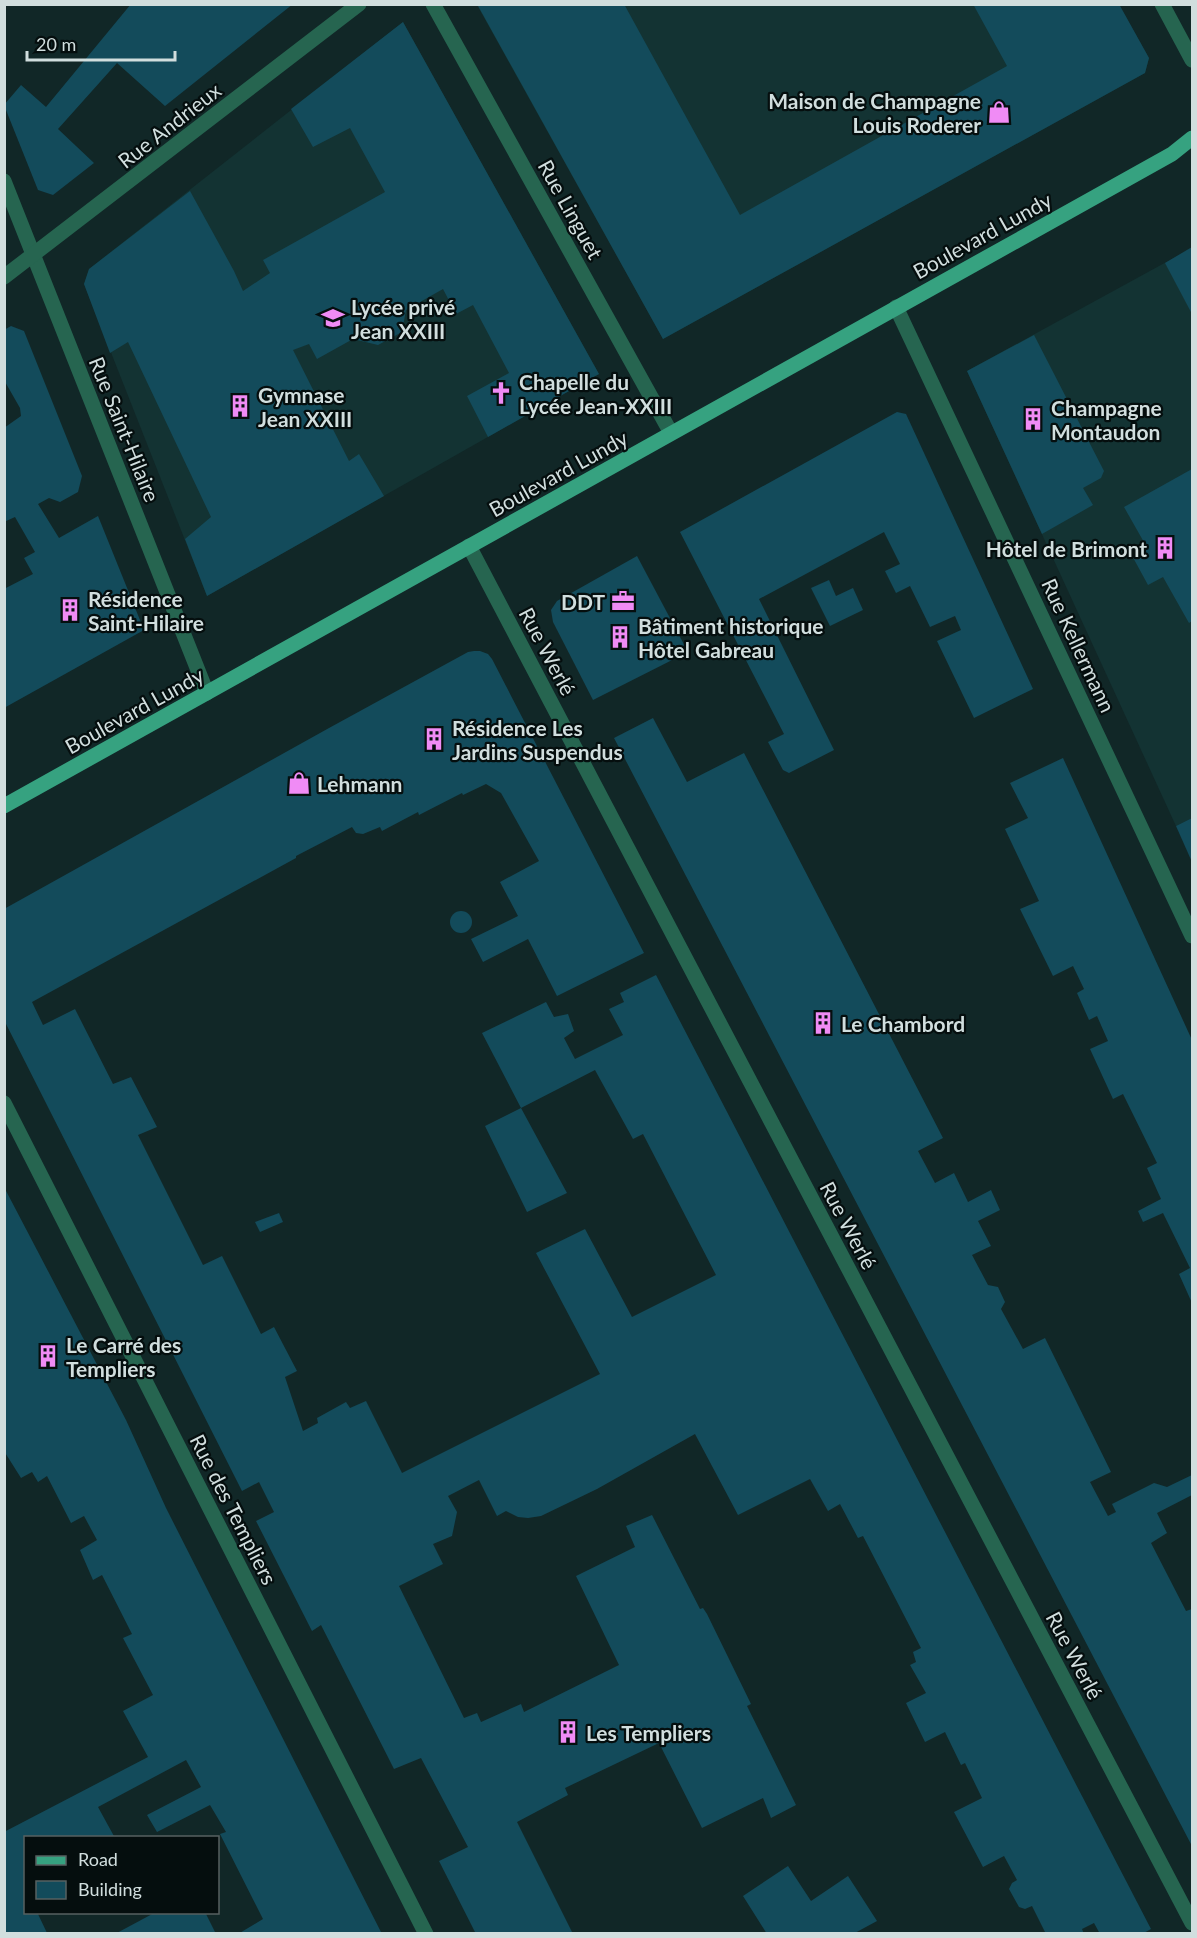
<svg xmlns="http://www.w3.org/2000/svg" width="1197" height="1938" font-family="Lato,sans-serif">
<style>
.built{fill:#133333}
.building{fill:#134b5b}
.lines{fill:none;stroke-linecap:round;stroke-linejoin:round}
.minor{stroke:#266550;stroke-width:15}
.major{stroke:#36a280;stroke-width:15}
.labels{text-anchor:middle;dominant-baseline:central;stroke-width:4.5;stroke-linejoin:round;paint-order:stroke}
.poi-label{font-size:21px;font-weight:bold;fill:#d1dede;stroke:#050e0e;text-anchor:start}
.street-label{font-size:21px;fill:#d1dede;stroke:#050e0e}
</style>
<rect width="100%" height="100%" fill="#112727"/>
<g class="built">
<path d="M477,5H1119L1149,58L1145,73L663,339Z"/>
<path d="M403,22L599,374L207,596L84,284L89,269Z"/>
<path d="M1192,248V818L1176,826L967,371Z"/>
</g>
<g class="building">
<path d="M131,4H293L165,106L117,63L58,129L94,163L53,195L38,190L4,105L21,85L46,107Z"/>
<path d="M477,4H624L740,215L1007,66L973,4H1119L1149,58L1145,73L663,339Z"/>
<path d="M403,22L599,374L488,437L467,396L509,373L473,305L456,314L443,289L406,310L402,332L378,345L353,339L317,359L309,344L293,350L349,461L359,454L384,496L207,596L185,539L211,517L128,342L110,353L84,284L89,269L190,191L234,271L243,291L270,273L263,260L385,192L350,128L313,147L291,109Z"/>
<path d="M1192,247V314L1165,263Z"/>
<path d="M11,326L24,331L82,476L78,492L60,502L49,498L38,504L59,538L98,516L144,630L4,708V589L33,574L24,558L35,552L15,517L4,522V428L21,416L20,408L4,380V330Z"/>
<path d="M1034,335L1104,471L1101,478L1083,488L1093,505L1042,534L967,371Z"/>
<path d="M897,412L906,414L1033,689L974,718L937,641L961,630L955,616L930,627L910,586L896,593L885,571L900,564L884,532L759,599L834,750L789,773L783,770L768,742L784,734L680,532Z"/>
<path d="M1192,469V621L1189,623L1163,577L1148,585L1130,552L1145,544L1124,507Z"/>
<path d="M637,556L688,652L593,700L553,622L551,610L557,601Z"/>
<path d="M829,580L836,596L853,588L863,610L830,626L811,588Z"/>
<path d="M474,651H480L488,654L492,659L644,953L557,996L528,939L483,962L471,939L518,916L500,882L539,861L501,793L486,784L463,795L462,793L419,815L418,812L382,831L380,827L363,834L356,833L352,827L296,856V858L32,1002L43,1025L75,1009L113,1084L131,1077L157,1127L138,1135L203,1265L222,1256L261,1334L274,1327L297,1371L285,1377L303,1431L318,1423L317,1418L346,1402L350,1408L366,1401L402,1473L600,1374L536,1253L585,1229L632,1317L716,1275L643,1134L633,1139L595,1070L521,1108L567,1193L527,1212L485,1126L521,1108L482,1033L546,1002L554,1017L568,1014L574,1031L564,1038L575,1059L623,1035L609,1009L624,1002L620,993L656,975L1151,1929L1142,1934H1100L1094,1923L1082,1929L1084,1934H1046L1032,1906L1025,1909L1019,1907L1009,1889L1012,1883L1017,1880L1004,1856L983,1867L954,1812L982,1798L965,1763L961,1765L945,1732L925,1742L906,1703L926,1693L910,1665L916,1662L913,1652L921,1648L863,1536L858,1538L840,1504L828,1511L810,1479L738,1515L695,1434L597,1489L541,1516L528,1518L518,1517L506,1511L497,1516L479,1480L448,1496L457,1512L452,1536L433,1544L443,1564L399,1586L464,1718L477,1713L481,1722L521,1704L524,1712L619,1665L576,1576L635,1547L626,1526L652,1515L700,1609L703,1608L707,1614L751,1704L747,1706L796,1805L771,1818L763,1798L702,1828L659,1743L565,1788L568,1795L517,1822L573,1934H476L439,1861L468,1847L421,1758L394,1769L321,1625L312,1631L256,1521L274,1512L259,1482L242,1491L4,1020V909L329,728L468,652Z"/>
<path d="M653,718L687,782L744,753L943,1138L918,1151L935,1183L954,1173L968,1202L991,1190L1000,1210L978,1221L991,1246L972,1255L988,1285L998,1287L1005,1302L1001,1309L1023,1349L1045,1338L1111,1472L1090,1482L1108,1516L1116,1512L1112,1504L1154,1483L1167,1487L1192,1475V1495L1157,1513L1167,1533L1151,1543L1186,1611L1192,1609V1846L614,738Z"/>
<path d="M1063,758L1192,1040V1303L1179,1274L1190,1268L1163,1213L1143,1222L1138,1211L1161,1199L1147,1168L1157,1163L1123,1094L1113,1099L1090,1049L1108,1041L1097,1016L1089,1020L1077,993L1084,989L1073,966L1053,976L1020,909L1039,901L1005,829L1028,818L1010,783Z"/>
<path d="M1192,818V862L1176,826Z"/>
<circle cx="461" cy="922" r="11"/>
<path d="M4,1187L126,1420L166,1508L382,1934H238L263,1919L220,1834L226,1832L210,1805L157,1832L147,1815L201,1787L186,1760L98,1807L115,1838H26V1912H37L47,1933L4,1934V1832L148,1757L123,1711L153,1695L123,1638L132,1634L102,1575L93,1580L80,1550L97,1540L84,1516L71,1523L47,1476L38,1482L32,1472L21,1478L4,1451Z"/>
<path d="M279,1213L283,1222L260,1232L255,1222Z"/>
<path d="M788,1866L811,1901L848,1876L877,1921L853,1934H767L743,1896Z"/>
<path d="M156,1912H205L216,1934H115Z"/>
</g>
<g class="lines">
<g class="minor">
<path d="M433,4L671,433"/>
<path d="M1162,4L1192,60"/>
<path d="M4,181L207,693"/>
<path d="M4,277L359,4"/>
<path d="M896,307L1192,936"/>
<path d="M469,546L1192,1923"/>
<path d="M4,1103L426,1934"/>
</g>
<path class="major" d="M4,806L1172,154L1192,138"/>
</g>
<defs>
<g id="shop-bare" transform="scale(1.8)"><path d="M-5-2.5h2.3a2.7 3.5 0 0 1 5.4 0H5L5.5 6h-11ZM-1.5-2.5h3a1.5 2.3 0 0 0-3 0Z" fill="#f08bf5" stroke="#050e0e" stroke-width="2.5" paint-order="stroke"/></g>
<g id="school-bare" transform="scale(1.8)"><path d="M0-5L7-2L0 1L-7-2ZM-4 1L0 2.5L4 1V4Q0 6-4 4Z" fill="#f08bf5" stroke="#050e0e" stroke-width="2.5" paint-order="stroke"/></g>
<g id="church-bare" transform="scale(1.8)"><path d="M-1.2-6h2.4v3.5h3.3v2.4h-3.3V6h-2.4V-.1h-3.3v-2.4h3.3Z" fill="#f08bf5" stroke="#050e0e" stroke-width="2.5" paint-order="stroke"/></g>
<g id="building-bare" transform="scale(1.8)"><path d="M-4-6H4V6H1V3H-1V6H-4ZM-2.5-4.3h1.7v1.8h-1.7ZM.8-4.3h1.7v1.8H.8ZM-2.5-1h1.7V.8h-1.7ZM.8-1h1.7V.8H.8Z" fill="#f08bf5" stroke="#050e0e" stroke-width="2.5" paint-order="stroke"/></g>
<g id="office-bare" transform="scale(1.8)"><path d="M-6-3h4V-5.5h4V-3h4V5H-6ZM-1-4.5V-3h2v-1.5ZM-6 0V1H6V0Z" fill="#f08bf5" stroke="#050e0e" stroke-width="2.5" paint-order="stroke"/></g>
</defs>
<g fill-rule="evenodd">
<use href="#shop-bare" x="999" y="112"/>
<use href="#school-bare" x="333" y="318"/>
<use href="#church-bare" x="501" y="393"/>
<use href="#building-bare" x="240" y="406"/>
<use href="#building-bare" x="1033" y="419"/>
<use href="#building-bare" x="1165" y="548"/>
<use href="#office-bare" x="623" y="601"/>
<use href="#building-bare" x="70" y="610"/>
<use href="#building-bare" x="620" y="637"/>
<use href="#building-bare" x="434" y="739"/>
<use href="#shop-bare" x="299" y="783"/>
<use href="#building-bare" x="823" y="1023"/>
<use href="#building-bare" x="48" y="1356"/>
<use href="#building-bare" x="568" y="1732"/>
</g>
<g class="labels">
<g class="poi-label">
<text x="981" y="100" text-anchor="end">Maison de Champagne<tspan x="981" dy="24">Louis Roderer</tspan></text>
<text x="351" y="306">Lycée privé<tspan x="351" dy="24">Jean XXIII</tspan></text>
<text x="519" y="381">Chapelle du<tspan x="519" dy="24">Lycée Jean-XXIII</tspan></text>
<text x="258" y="394">Gymnase<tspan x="258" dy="24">Jean XXIII</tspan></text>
<text x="1051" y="407">Champagne<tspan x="1051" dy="24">Montaudon</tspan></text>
<text x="1147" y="548" text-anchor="end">Hôtel de Brimont</text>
<text x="88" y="598">Résidence<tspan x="88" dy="24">Saint-Hilaire</tspan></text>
<text x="605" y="601" text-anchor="end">DDT</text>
<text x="638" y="625">Bâtiment historique<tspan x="638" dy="24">Hôtel Gabreau</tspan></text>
<text x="452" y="727">Résidence Les<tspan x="452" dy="24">Jardins Suspendus</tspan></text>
<text x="317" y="783">Lehmann</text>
<text x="841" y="1023">Le Chambord</text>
<text x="66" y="1344">Le Carré des<tspan x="66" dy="24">Templiers</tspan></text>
<text x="586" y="1732">Les Templiers</text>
</g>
<g class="street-label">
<text transform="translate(169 125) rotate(-38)">Rue Andrieux</text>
<text transform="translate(571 209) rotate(61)">Rue Linguet</text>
<text transform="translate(982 235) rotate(-29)">Boulevard Lundy</text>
<text transform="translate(125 429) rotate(68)">Rue Saint-Hilaire</text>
<text transform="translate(558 473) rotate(-29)">Boulevard Lundy</text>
<text transform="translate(1079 645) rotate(65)">Rue Kellermann</text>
<text transform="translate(548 651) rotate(62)">Rue Werlé</text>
<text transform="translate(134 710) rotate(-29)">Boulevard Lundy</text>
<text transform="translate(849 1225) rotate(62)">Rue Werlé</text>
<text transform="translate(234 1509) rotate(63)">Rue des Templiers</text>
<text transform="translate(1075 1655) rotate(62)">Rue Werlé</text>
</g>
</g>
<rect width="1197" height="1938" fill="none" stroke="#d1dede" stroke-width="12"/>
<rect x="24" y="1836" width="195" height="78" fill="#050e0e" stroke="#576161" stroke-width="1.5"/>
<rect x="36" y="1856" width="30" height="9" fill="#36a280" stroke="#576161" stroke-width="1.5"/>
<text x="78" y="1866" font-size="18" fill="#d1dede">Road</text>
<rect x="36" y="1881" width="30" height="18" fill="#134b5b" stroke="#576161" stroke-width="1.5"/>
<text x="78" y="1896" font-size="18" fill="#d1dede">Building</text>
<path d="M27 51v9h148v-9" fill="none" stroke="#d1dede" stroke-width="3"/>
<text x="36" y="51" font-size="18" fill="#d1dede" stroke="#050e0e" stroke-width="4.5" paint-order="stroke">20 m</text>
</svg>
